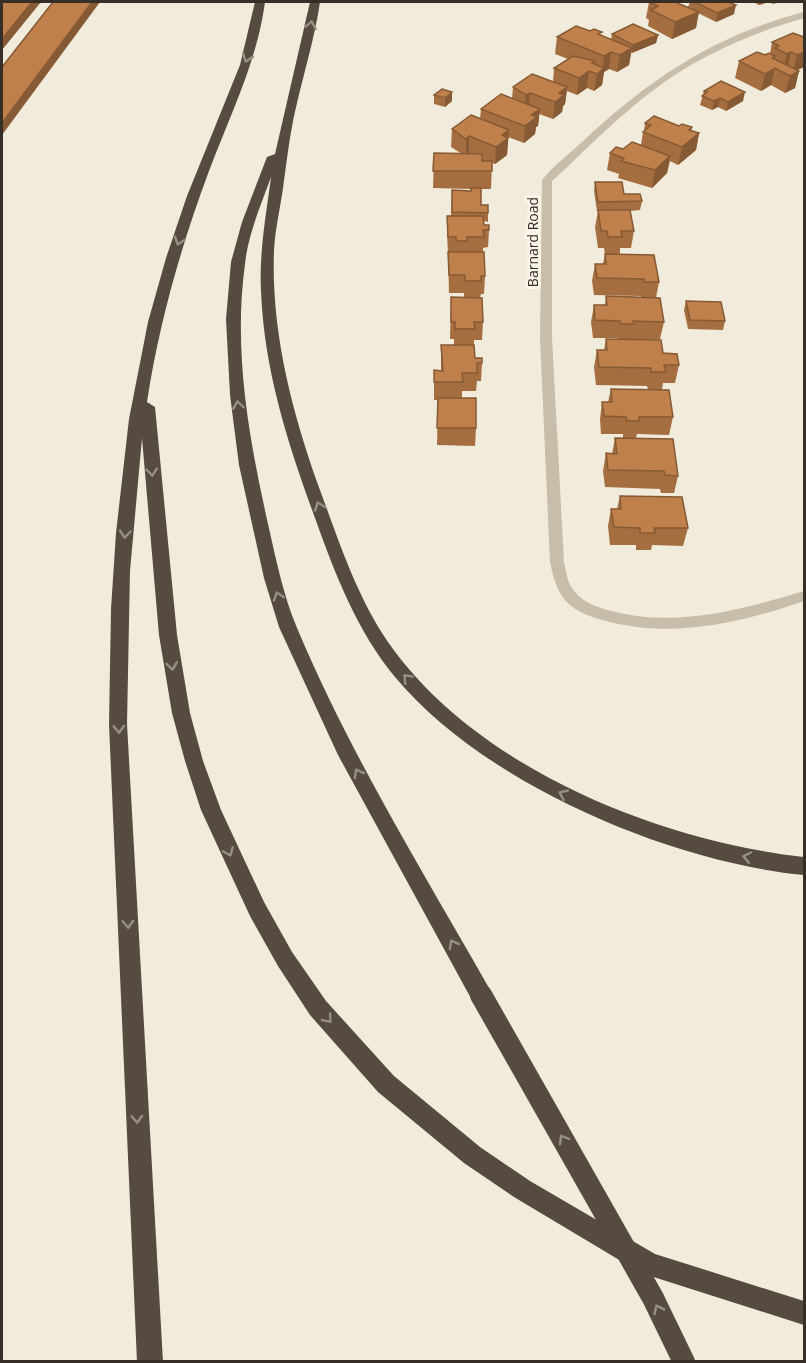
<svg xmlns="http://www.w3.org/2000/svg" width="806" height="1363" font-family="'Open Sans',sans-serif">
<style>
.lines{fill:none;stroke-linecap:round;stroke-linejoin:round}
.street{fill:#c7bda8;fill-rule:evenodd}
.highway{fill:#554b3f;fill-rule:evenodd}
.highway-bridge{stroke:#554b3f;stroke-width:22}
.wall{fill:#a46e40}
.shaded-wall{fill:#865a34}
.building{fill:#bf804b;stroke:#865a34;stroke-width:1.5}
.oneway{stroke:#968f82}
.labels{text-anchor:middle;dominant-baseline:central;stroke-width:6;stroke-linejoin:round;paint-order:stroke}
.far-street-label{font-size:14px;fill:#352f28;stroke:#f8f4e7}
</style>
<rect width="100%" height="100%" fill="#f0ebdb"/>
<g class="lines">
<path class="street" d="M804,12V18C753,33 702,54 659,86C620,114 587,149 552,181V338L564,562C566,571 567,581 572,588C580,601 596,607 611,611C676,628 741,610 804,591V601C740,623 673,639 606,621C591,617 575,612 565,600C556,589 553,576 550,562L540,338L542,180C553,166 568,155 582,142C648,80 715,35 804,12Z"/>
<g class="highway">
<path d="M255,2H265C257,62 230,115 209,171C181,246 159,323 147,402L155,407L177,635L190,713L203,761L221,810L264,902L292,952L326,1001L394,1076L480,1147L530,1181L655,1254L804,1301V1325L641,1273L514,1197L464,1163L378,1092L310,1015L278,966L250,916L201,810L185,761L172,713L159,635L142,438L130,571L127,724L163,1362H137L109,724L111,609L116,533L129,419L148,322L166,258L187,196L240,65Z"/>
<path d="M310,2H320C315,36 305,69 297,103C290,131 287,160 283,188C280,209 275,230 274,251C271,330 291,408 317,482C338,538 357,600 393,649C482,770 660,841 804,857V875C669,862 483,783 395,677C357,631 335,574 315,518C288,444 264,370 261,291C259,252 266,216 271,177C261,205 248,234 245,264C233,351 249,439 268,524C276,559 283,595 297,628C350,754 422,870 489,988L492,995L489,1002L481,1005L473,1002L338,755L279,627L264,578L239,465L230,395L226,319L231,262L242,222L267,157L275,154Z"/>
</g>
<path class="highway-bridge" d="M481,995L653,1298L684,1362"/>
</g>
<g class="wall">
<path d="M649,2L688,7L690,2H728L734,14L716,22L698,13L696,28L672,39L648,26L649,20L646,18Z"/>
<path d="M753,2H781L773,4L769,2L759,5Z"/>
<path d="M804,32V67L797,70L799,71L795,88L785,93L771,85L761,91L735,78L739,61L770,54L772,42L803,38Z"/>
<path d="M612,34L658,35L656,43L631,53L629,65L617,72L609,69L604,72L602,85L594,91L587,88L577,95L567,91L565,104L563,106L562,112L553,119L539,114L538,126L536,127L535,134L524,143L508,137L507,155L495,164L492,163L491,189H481V205L488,213V222L484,221V225L489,230L488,247L483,248L485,276L484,294H481L480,298L483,322L482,340H474V345L475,358L482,363L481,381H477L476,391H462V398L476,428L475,446L437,445L438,400H434V370L441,371V345H454V339H450L451,297H464V293H449L448,254L447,233V216H451L452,190L471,191V189L433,188L434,153L462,154L451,147L452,129L480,119L481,109L512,99L513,87L553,82L554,68L568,59L555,54L557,37L601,36L611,40Z"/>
<path d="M704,91L743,101L726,111L718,107L712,110L700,105Z"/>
<path d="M434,95L452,101L445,107L434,104Z"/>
<path d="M645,123L692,127L691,130L699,133L696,150L678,165L670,161L667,173L652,188L618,178L619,174L607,170L610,153L641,145L643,132L644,131Z"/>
<path d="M595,182L642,201L640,210L630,211L634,231L631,248H620V254L659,282L656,298L664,322L660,339H631V340L663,353L679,365L675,383H663L662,390L648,389L647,386L596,385L594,367L597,350H604L606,339H618L617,338H593L591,322L594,305H605L606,296L641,297V296L594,295L592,281L595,264H603L605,254L604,248H598L595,227L598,211H597L594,191Z"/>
<path d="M686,301L725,321L723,330L688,329L684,310Z"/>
<path d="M611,389L673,417L669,435L637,434L636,438L678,476L674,493H661L660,489L605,487L603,471L606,453L612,454L615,438H623V434H601L600,419L602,402H608Z"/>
<path d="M620,496L688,528L683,546L652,545L651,550H636V545H610L608,526L611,509H617Z"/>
</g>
<g class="shaded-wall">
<path d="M32,2H41L2,50V39Z"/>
<path d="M92,2H100L2,135V123Z"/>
<path d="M760,2H769L759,5Z"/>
<path d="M736,5L734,14L716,22L717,13Z"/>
<path d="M699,12L696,28L672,39L675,22Z"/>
<path d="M658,35L656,43L632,53L633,45Z"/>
<path d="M632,48L629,65L617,72L620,55Z"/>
<path d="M611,52L609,69L604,72L602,85L594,91L597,74L603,69L604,56Z"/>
<path d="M791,52L787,69L783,71L787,54Z"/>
<path d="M804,52V67L793,72L797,55Z"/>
<path d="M775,56L772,70L775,68L771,85L761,91L765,74L772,58Z"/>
<path d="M589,71L587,88L577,95L579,78Z"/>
<path d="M799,71L795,88L785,93L790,76Z"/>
<path d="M567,87L565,104L563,106L562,112L553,119L555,102L559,93Z"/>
<path d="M452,92V101L445,107V98Z"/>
<path d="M745,92L743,101L726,111L728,102Z"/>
<path d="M530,93L528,110L525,112L526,95Z"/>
<path d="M720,98L718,107L712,110L714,101Z"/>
<path d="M540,109L538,126L536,127L535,134L524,143L525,126L531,115Z"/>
<path d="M692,127L689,141L699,133L696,150L678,165L682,147L689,130Z"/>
<path d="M509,130L507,155L495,164L496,147L502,135Z"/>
<path d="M469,136V153L466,156V139Z"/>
<path d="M670,156L667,173L652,188L655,170Z"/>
</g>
<g class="building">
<path d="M2,2H32L2,39Z"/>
<path d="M53,2H92L2,123V67Z"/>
<path d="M649,2H675L699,12L675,22L651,10L658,6Z"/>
<path d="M695,2H728L736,5L717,13Z"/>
<path d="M633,24L658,35L633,45L612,34Z"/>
<path d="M576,26L590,31L594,29L602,32L598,34L632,48L620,55L611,52L604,56L557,37Z"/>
<path d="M793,33L804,37V52L797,55L791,52L787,54L775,48L779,46L772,42Z"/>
<path d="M757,52L765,55L769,53L775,56L772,58L799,71L790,76L775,68L765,74L739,61Z"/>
<path d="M573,56L595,61L592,63L604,68L597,74L589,71L579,78L554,68Z"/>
<path d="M532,74L567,87L559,93L564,95L555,102L530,93L526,95L513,87Z"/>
<path d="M721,81L745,92L728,102L720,98L714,101L702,96L707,92L704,91Z"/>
<path d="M442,89L452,92L445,98L434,95Z"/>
<path d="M501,94L540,109L531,115L537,117L525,126L481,109Z"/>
<path d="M471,115L509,130L502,135L508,138L496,147L469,136L466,139L452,129Z"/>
<path d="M654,116L679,126L682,124L692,127L689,130L699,133L682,147L643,132L651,125L645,123Z"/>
<path d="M632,142L670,156L655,170L621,161L624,158L610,153L616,147L623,149Z"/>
<path d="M434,153L482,154V161H492V171H433Z"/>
<path d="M595,182H622L624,194H640L642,201L598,202Z"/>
<path d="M471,188H481V205H488V213L452,212V190L471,191Z"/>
<path d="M598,210H630L634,231H621L622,237H608L607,231H601Z"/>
<path d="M447,216H483L484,225H489V230H483L484,237H467V241H456V237H448Z"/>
<path d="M448,252H484L485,276H481V281H465V275H449Z"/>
<path d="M605,254L654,255L659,282H644V279L597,278L595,264H606Z"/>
<path d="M606,296L660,298L664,322L633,321L634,324H621L620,321L595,320L594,305H607Z"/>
<path d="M451,297L482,298L483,322H474L475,329H455V322H451Z"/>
<path d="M686,301L721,302L725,321L690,320Z"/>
<path d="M606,339L661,340L663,353L677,354L679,365H664L666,372H651V368L599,367L597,350H607Z"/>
<path d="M441,345H474L475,358H482V363H477V373H462L463,382H434V370L443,371Z"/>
<path d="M611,389L669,390L673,417H639V421H627L626,417L604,416L602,402H612Z"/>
<path d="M438,398H476V428H437Z"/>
<path d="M615,438L673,439L678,476L665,475L664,471L608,470L606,453L617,454Z"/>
<path d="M620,496L682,497L688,528H654L655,533H640V528L614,527L611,509H621Z"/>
</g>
<defs><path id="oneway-chevron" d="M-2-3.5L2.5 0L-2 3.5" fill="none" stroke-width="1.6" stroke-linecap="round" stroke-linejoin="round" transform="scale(1.5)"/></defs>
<g class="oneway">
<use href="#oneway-chevron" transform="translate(311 25) rotate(-79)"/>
<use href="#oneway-chevron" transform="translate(247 58) rotate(109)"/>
<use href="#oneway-chevron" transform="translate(179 241) rotate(108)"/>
<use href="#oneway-chevron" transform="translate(238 405) rotate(-98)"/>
<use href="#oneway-chevron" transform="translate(152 472) rotate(84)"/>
<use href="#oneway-chevron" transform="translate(319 506) rotate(-110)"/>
<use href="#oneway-chevron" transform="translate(125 534) rotate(95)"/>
<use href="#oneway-chevron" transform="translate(278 596) rotate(-108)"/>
<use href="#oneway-chevron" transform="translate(172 666) rotate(82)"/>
<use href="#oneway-chevron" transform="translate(407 678) rotate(-133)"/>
<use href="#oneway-chevron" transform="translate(119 729) rotate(88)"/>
<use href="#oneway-chevron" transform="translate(358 773) rotate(-119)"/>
<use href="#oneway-chevron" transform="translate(563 794) rotate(-155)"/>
<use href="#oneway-chevron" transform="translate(229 852) rotate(67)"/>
<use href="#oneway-chevron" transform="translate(747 857) rotate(-168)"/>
<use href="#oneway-chevron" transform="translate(128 924) rotate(87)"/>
<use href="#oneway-chevron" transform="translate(453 944) rotate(-119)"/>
<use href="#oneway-chevron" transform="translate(328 1019) rotate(50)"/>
<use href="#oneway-chevron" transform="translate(137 1119) rotate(87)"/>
<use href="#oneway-chevron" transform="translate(563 1139) rotate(-120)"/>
<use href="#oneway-chevron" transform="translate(658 1309) rotate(-116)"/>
</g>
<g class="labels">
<g class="far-street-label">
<text transform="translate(532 242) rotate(-90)">Barnard Road</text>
</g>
</g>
<rect width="806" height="1363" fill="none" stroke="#352f28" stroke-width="6"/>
</svg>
